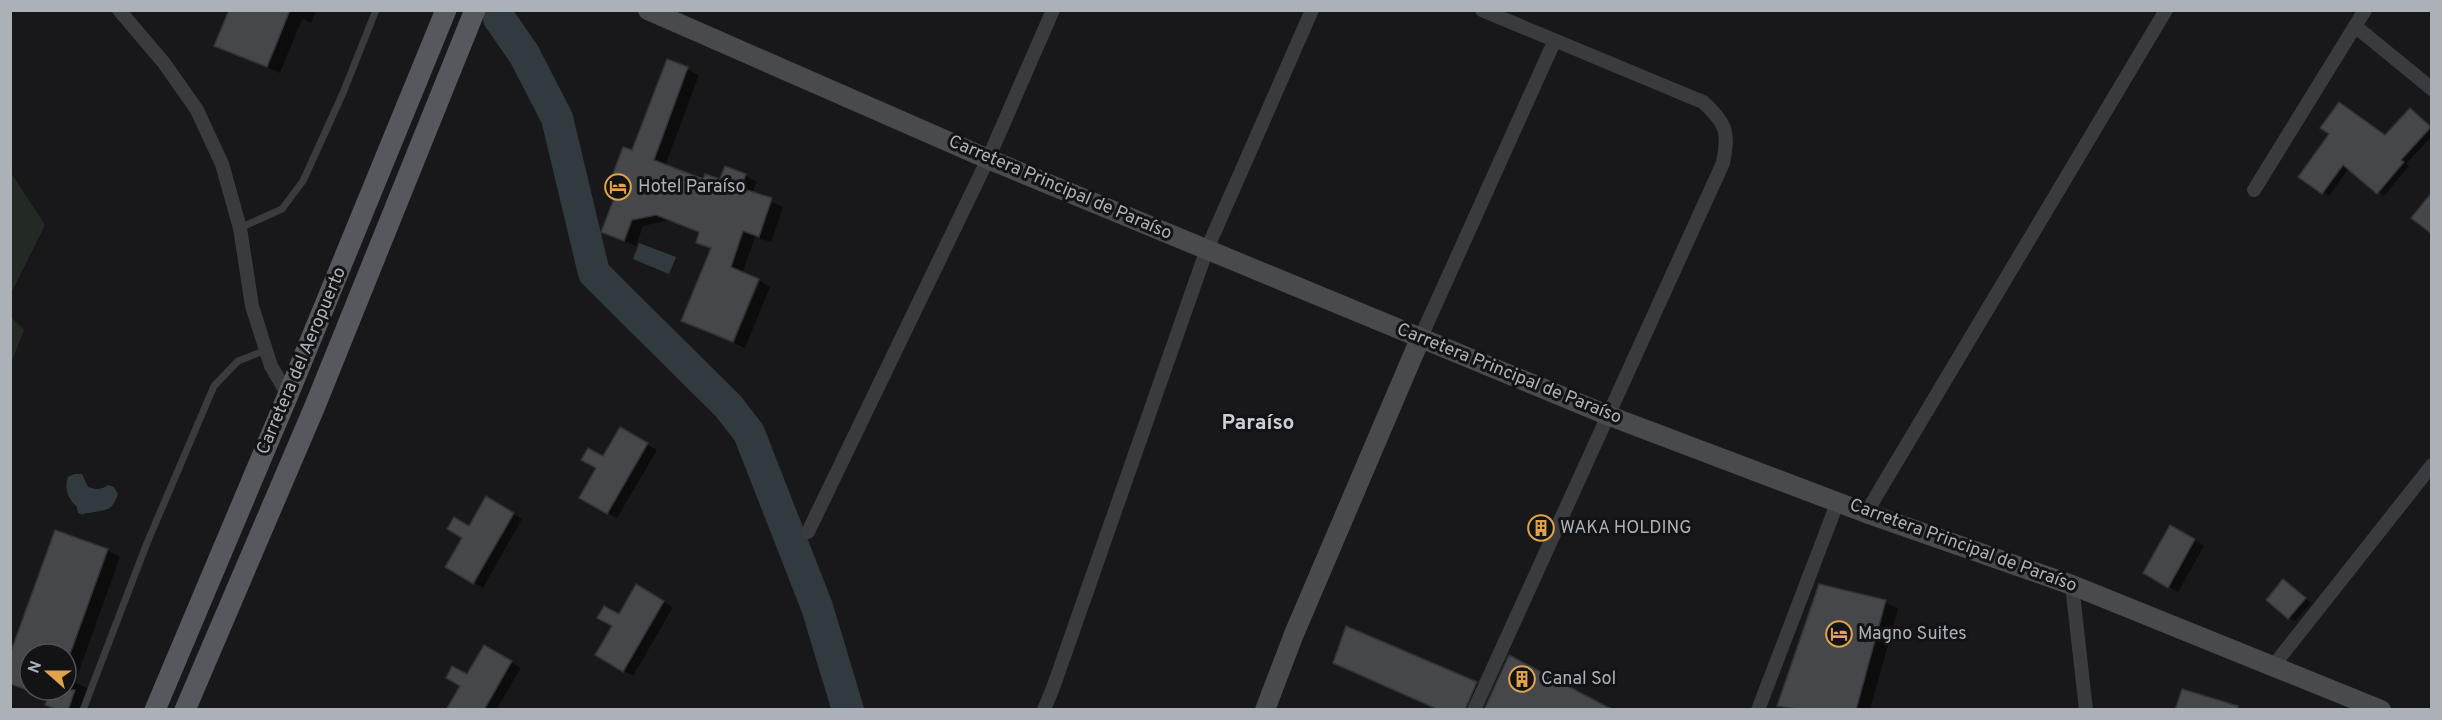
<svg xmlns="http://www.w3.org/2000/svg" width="2442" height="720" font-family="Overpass,sans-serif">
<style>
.green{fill:#232a23}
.water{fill:#313a3f}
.shadow{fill:#0007;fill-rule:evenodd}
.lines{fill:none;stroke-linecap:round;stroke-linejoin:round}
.river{stroke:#313a3f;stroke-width:32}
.building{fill:#45474a;stroke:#323336;stroke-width:1.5}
.lane{stroke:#3a3b3f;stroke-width:7}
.street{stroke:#3a3b3f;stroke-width:14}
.secondary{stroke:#484a4e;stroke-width:20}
.primary{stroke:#56585d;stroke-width:21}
.labels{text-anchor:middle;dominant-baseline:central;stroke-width:6;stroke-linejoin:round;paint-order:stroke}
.poi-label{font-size:18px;fill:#acb1b8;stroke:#131315;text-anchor:start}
.street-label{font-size:18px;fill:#acb1b8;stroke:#131315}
.quarter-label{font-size:21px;font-weight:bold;fill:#cccfd5;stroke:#131315}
</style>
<rect width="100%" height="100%" fill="#18181a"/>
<g class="green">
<path d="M11,173L45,225L11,293Z"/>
<path d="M11,317L24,330L11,363Z"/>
</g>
<g class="water">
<path d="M639,243L676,257L669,274L633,259Z"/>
<path d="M74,474H82L88,487C97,490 101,490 108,485L114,487L118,494C111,513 106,509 89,513C79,514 88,516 78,513L77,507C68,499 64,488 68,477Z"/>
</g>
<g class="shadow">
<path d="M230,10H316L311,23L302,19L280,73L216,45Z"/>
<path d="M668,61L699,75L665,166L704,181H721L745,175L757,182L752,193L783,207L771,242L755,237L742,274L757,280L731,342L683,320L712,249L698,242L701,233L669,220L643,226L636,246L603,232Z"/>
<path d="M2410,109L2432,127V136L2406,164L2409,166L2384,196L2349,168L2329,196L2300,176L2385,137Z"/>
<path d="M760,281L770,287L745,348L734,343Z"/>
<path d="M620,429L657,450L617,518L581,497Z"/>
<path d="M486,498L522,519L483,588L447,566Z"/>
<path d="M1539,519L1552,526L1553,546L1531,534Z"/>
<path d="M2171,527L2204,546L2178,592L2145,573Z"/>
<path d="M107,550L120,557L75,682L90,690L83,710H56L47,704L49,699L10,685V648L14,649ZM30,654H66V690H30Z"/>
<path d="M2284,581L2311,603L2295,621L2289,618Z"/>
<path d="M637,586L673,607L633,676L597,655Z"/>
<path d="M1885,602L1898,609L1870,710H1786L1779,705Z"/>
<path d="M485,647L521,668L496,710H448Z"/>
<path d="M1476,683L1482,687L1472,710H1440Z"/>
</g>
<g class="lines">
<path class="river" d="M499,18L524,54L557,118L594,273L729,407L749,433L817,607L848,710"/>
</g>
<g class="building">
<path d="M229,10H290L267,67L214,46Z"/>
<path d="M667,59L688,67L654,160L703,179L705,174L720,179L725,166L746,174L741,188L772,198L759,237L743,231L731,267L759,279L733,342L681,321L711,248L696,243L699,232L656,215L632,220L624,241L601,232L615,196L606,192L623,147L632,150Z"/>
<path d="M2339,102L2385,135L2410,108L2431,127L2401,160L2404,162L2377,194L2343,165L2322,194L2298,177L2329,134L2320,128Z"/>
<path d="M2432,192V234L2411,218Z"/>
<path d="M620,427L648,443L607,514L579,498L596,468L581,460L588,448L603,456Z"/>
<path d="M486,496L514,513L473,584L445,567L462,538L447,529L454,517L469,526Z"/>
<path d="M1539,517L1549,524L1540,540L1529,534Z"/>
<path d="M2170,525L2195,539L2168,588L2143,573Z"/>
<path d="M55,530L108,549L70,654H30V691L10,684V654Z"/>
<path d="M2283,579L2306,598L2288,619L2266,600Z"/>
<path d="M636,584L664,601L623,672L595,655L612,626L597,618L604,606L619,614Z"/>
<path d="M1819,584L1886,600L1856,710H1804L1777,706Z"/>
<path d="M1346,626L1477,682L1465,710H1439L1333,663Z"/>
<path d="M484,645L512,661L484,710H446L460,686L446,678L452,666L467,674Z"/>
<path d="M1509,655L1613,710H1484Z"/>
<path d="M2182,689L2238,706V710H2175Z"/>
<path d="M50,690H75L68,710H58L45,705Z"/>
</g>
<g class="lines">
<g class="lane">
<path d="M240,228L282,209L303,181L343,93L376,10"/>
<path d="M83,710L147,543L214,386L238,361L266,350"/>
</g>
<g class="street">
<path d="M119,10L164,63L197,110L222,164L240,228L252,306L271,366L288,395"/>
<path d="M2355,26L2432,89"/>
<path d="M2254,190L2365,10"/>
<path d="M1420,339L1554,42"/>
<path d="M1866,513L2166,10"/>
<path d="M808,532L988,159L1053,10"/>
<path d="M2072,585L2086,710"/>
<path d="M2274,665L2432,465"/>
<path d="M1044,710L1054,685L1207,249L1312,10"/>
<path d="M1474,710L1723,163C1729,132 1727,124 1703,102L1482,10"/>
<path d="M1758,710L1838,501"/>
</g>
<g class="secondary">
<path d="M648,10L988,159L1607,415L1866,513L2072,585L2381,710"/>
<path d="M1265,710L1294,634L1420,339"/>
</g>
<g class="primary">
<path d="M155,710L288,395L446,10"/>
<path d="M185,710L315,406L475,10"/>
</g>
</g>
<defs>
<g id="hotel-ring" transform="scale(1.35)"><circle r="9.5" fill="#131315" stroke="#e0a34a" stroke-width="1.5"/><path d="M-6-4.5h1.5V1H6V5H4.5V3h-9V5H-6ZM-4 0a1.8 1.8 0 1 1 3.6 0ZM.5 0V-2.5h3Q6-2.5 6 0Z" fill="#e0a34a"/></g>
<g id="building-ring" transform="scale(1.35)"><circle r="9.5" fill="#131315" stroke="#e0a34a" stroke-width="1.5"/><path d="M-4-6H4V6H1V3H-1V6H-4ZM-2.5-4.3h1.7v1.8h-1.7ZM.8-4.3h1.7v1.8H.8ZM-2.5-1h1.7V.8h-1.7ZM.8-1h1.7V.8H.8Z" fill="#e0a34a"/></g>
</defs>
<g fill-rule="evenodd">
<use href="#hotel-ring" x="618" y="187"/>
<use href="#building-ring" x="1541" y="528"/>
<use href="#hotel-ring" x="1839" y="634"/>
<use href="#building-ring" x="1522" y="679"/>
</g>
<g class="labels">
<g class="poi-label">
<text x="638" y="187">Hotel Paraíso</text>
<text x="1560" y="528">WAKA HOLDING</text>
<text x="1858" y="634">Magno Suites</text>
<text x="1541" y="679">Canal Sol</text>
</g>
<g class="street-label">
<text transform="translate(1060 188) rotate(23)">Carretera Principal de Paraíso</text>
<text transform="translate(302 361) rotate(-67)">Carretera del Aeropuerto</text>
<text transform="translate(1509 374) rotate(22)">Carretera Principal de Paraíso</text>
<text transform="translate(1963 546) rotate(20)">Carretera Principal de Paraíso</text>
</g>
<g class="quarter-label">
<text x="1258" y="423">Paraíso</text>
</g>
</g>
<rect width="2442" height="720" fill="none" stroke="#acb1b8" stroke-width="24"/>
<g transform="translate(48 672) rotate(291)"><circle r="28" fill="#131315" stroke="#505256" stroke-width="1.5"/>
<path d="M0-4.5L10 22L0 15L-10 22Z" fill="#e0a34a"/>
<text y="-9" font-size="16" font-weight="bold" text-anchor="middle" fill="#acb1b8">N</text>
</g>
</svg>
